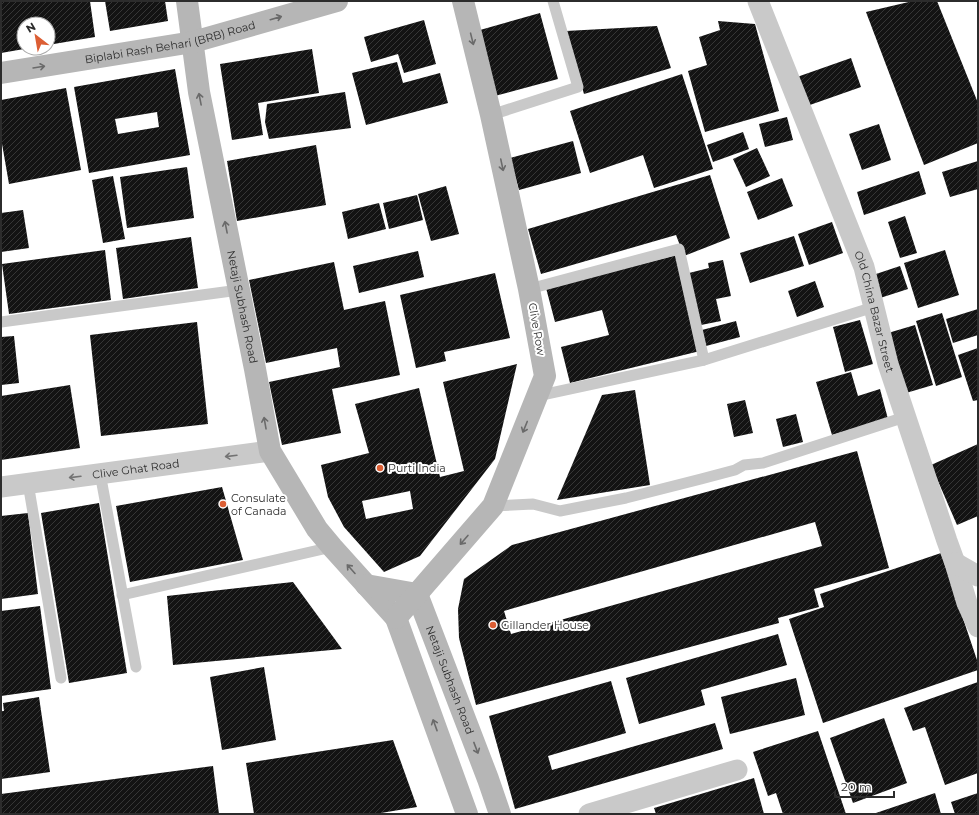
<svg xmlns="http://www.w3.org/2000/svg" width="979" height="815" font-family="Montserrat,sans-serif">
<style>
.building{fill:url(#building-hatch);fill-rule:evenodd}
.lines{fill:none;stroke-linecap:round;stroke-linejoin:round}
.service{stroke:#c9c9c9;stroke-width:11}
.minor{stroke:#c9c9c9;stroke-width:21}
.secondary{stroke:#b6b6b6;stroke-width:22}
.oneway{stroke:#6a6a6a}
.oneway2{stroke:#737373}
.poi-dot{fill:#dc5e34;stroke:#fff;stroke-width:1.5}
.labels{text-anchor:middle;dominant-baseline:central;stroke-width:4;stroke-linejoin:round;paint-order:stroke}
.street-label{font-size:11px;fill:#2c2c2c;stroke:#fff}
.poi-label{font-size:11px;fill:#2c2c2c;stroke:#fff;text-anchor:start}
</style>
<defs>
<pattern id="building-hatch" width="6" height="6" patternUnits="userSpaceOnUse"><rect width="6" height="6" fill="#131313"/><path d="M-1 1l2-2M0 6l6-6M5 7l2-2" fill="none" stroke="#363636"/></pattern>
</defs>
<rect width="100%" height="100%" fill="#fff"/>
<g class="building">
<path d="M1,1H90L95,37L48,45V24H24V49L1,53Z"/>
<path d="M105,1H165L168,21L110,31Z"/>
<path d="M913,1H937L978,103V143L924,165L866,12Z"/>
<path d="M540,13L558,79L491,97L473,32Z"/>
<path d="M424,20L436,64L404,73L398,54L371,62L364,37Z"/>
<path d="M718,21L755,24L779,111L705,132L688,71L707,65L699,37L720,30Z"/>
<path d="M657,26L671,68L584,94L566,31Z"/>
<path d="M312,49L319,93L258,103L263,135L232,140L220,64Z"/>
<path d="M851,58L861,87L807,106L797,77Z"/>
<path d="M397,62L403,83L440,73L448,103L366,125L352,73Z"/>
<path d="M175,69L190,155L89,173L74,87ZM157,112L159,127L118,134L115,119Z"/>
<path d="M682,74L713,169L654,188L643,155L590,173L570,111Z"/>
<path d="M66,88L81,170L9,184L1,138V100Z"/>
<path d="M345,92L351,128L269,139L265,122L267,104Z"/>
<path d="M787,117L793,140L765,147L759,124Z"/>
<path d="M879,124L891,160L862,170L849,134Z"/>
<path d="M743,132L749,149L713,162L707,145Z"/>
<path d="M573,141L581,173L519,190L510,158Z"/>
<path d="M316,145L326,205L237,221L227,161Z"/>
<path d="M757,148L770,176L746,187L733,159Z"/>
<path d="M978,161V189L950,197L942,172Z"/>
<path d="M187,167L194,218L127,228L120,177Z"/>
<path d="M919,171L926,194L864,215L857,192Z"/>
<path d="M710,175L730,238L684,256L676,235L541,274L528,229Z"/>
<path d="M113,176L125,239L103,243L92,180Z"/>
<path d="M782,178L793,206L758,220L747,192Z"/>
<path d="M446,186L459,234L431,241L418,194Z"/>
<path d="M417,195L423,220L389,229L383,203Z"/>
<path d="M379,203L386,229L348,239L342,212Z"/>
<path d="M23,210L29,248L1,252V213Z"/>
<path d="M905,216L917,253L900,258L888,222Z"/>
<path d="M832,222L843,253L809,265L798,234Z"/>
<path d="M794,236L804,266L750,283L740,253Z"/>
<path d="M191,237L198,288L123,299L116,248Z"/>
<path d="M105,250L111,300L9,314L2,264Z"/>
<path d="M945,250L959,295L918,308L904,263Z"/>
<path d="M418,251L424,277L359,293L353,266Z"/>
<path d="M677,255L700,351L570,383L561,347L609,335L602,310L555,322L546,288Z"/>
<path d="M723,260L731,296L716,299L721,321L701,325L689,273L709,268L708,263Z"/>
<path d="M334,262L344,310L385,301L400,375L332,389L341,433L282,445L269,382L340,367L337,348L266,363L249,280Z"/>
<path d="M900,266L908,289L877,299L870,276Z"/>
<path d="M495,273L510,338L444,352L446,361L416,368L400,295Z"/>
<path d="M815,281L824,307L797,317L788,291Z"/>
<path d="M978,309V335L953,343L946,319Z"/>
<path d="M942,313L962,377L936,386L916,321Z"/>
<path d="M860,320L873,364L845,372L833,327Z"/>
<path d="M736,321L740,337L706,346L702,330Z"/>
<path d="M197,322L208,424L101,436L90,335Z"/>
<path d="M915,325L933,385L906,393L888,333Z"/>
<path d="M14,336L19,383L1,385V337Z"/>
<path d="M978,348V400L973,401L958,355Z"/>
<path d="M517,364L495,459L420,556L384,572L344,527L328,497L321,465L369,453L355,404L419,388L440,477L464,471L443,382ZM410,491L413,509L366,519L362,501Z"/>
<path d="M851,372L858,396L880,389L888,419L832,435L816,382Z"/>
<path d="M70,385L80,448L1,460V396Z"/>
<path d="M635,390L650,485L557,500L602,395Z"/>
<path d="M745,400L753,433L734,437L727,404Z"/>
<path d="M796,414L803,442L783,447L776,419Z"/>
<path d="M978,444V516L957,525L931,465Z"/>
<path d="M857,451L889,568L814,589L819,607L778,618L779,623L476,705L459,638L458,609L464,579L512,545ZM815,522L822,546L511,634L504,611Z"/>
<path d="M222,487L243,560L130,582L116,506Z"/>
<path d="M99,503L127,673L69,683L41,513Z"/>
<path d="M28,513L38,594L1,599V516Z"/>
<path d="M941,553L978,663V670L823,723L789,619L824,607L820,594Z"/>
<path d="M293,582L342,649L173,665L167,596Z"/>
<path d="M40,606L51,689L1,696V611Z"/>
<path d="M778,634L787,665L701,690L705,705L639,724L626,678Z"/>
<path d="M264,667L276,740L222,750L210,677Z"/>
<path d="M796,678L805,715L730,734L721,697Z"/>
<path d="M611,681L626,733L548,756L552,770L715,723L723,749L515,809L489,716Z"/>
<path d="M978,682V773L945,785L925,727L913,731L904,708Z"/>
<path d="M39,697L50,772L1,779V711H4L3,703Z"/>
<path d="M884,718L907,783L853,803L830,738Z"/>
<path d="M818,731L846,814H783L776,793L768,796L753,752Z"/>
<path d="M393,740L417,807L375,814H254L246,763Z"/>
<path d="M213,766L219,814H1V794Z"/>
<path d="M754,778L764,814H656L654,808Z"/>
<path d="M935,793L941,814H873Z"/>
<path d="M978,793V814H955L951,802Z"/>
</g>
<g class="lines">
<g class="service">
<path d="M491,115L578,87L553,1"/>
<path d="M529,289L679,249L704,360L537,396"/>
<path d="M1,322L239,290"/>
<path d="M704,360L874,307"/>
<path d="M100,473L136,667"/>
<path d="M28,483L61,678"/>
<path d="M493,506L533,504L560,511L626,498L701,479L735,470L744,465L763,463L905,417"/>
<path d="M122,595L332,547"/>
</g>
<g class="minor">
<path id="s1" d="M758,1L864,267L888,364L947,541L955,563L967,603L978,627"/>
<path id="s2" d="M1,487L270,451"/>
<path d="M955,563L978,576"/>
<path d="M589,814L737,770"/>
</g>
<g class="secondary">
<path id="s3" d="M187,1L199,92L255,369L270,451L317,529L332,547L396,618L467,814"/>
<path id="s4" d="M1,73L193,42L337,1"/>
<path d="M366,585L417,594"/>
<path id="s5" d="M417,594L488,779L500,814"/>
<path d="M396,618L493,506L545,376L529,289L491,115L463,1"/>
</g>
</g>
<defs><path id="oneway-shaft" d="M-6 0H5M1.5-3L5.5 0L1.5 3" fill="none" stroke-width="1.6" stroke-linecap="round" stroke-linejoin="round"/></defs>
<g class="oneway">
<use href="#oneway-shaft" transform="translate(276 18) rotate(-16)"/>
<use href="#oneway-shaft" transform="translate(472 39) rotate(76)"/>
<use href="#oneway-shaft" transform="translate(39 67) rotate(-9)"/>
<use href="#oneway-shaft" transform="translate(200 99) rotate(-101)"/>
<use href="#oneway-shaft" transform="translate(502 165) rotate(78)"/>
<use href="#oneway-shaft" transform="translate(226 227) rotate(-101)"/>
<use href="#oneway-shaft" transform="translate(265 423) rotate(-100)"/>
<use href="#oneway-shaft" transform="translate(525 427) rotate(112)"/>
<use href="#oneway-shaft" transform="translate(464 540) rotate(131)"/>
<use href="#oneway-shaft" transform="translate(351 569) rotate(-132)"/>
<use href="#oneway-shaft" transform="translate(435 725) rotate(-110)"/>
<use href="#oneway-shaft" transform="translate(476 748) rotate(69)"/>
</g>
<g class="oneway2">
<use href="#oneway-shaft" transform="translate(231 456) rotate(173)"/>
<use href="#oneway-shaft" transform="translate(75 477) rotate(173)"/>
</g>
<g class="poi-dot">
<circle cx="380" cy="468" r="4"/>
<circle cx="223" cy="504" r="4"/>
<circle cx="493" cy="625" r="4"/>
</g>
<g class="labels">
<g class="street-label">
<text stroke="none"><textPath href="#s4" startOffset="172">Biplabi Rash Behari (BRB) Road</textPath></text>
<text stroke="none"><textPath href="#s3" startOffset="311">Netaji Subhash Road</textPath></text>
<text stroke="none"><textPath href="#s1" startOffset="332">Old China Bazar Street</textPath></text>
<text transform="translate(537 329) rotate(80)">Clive Row</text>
<text stroke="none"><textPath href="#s2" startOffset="136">Clive Ghat Road</textPath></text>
<text stroke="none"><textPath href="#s5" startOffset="92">Netaji Subhash Road</textPath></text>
</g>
<g class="poi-label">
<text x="388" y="468">Purti India</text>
<text x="231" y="498">Consulate<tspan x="231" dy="13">of Canada</tspan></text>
<text x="501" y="625">Gillander House</text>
</g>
</g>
<rect width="979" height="815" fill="none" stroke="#2c2c2c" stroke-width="4"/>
<g transform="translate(36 36) rotate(329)"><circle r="19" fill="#ffffff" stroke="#ababab"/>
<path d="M0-3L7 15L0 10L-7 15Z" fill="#dc5e34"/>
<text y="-6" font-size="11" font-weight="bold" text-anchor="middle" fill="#2c2c2c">N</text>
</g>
<path d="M835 791v6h59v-6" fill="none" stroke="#2c2c2c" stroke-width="2"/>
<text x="841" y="791" font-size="12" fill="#2c2c2c" stroke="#ffffff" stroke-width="3" paint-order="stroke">20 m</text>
</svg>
